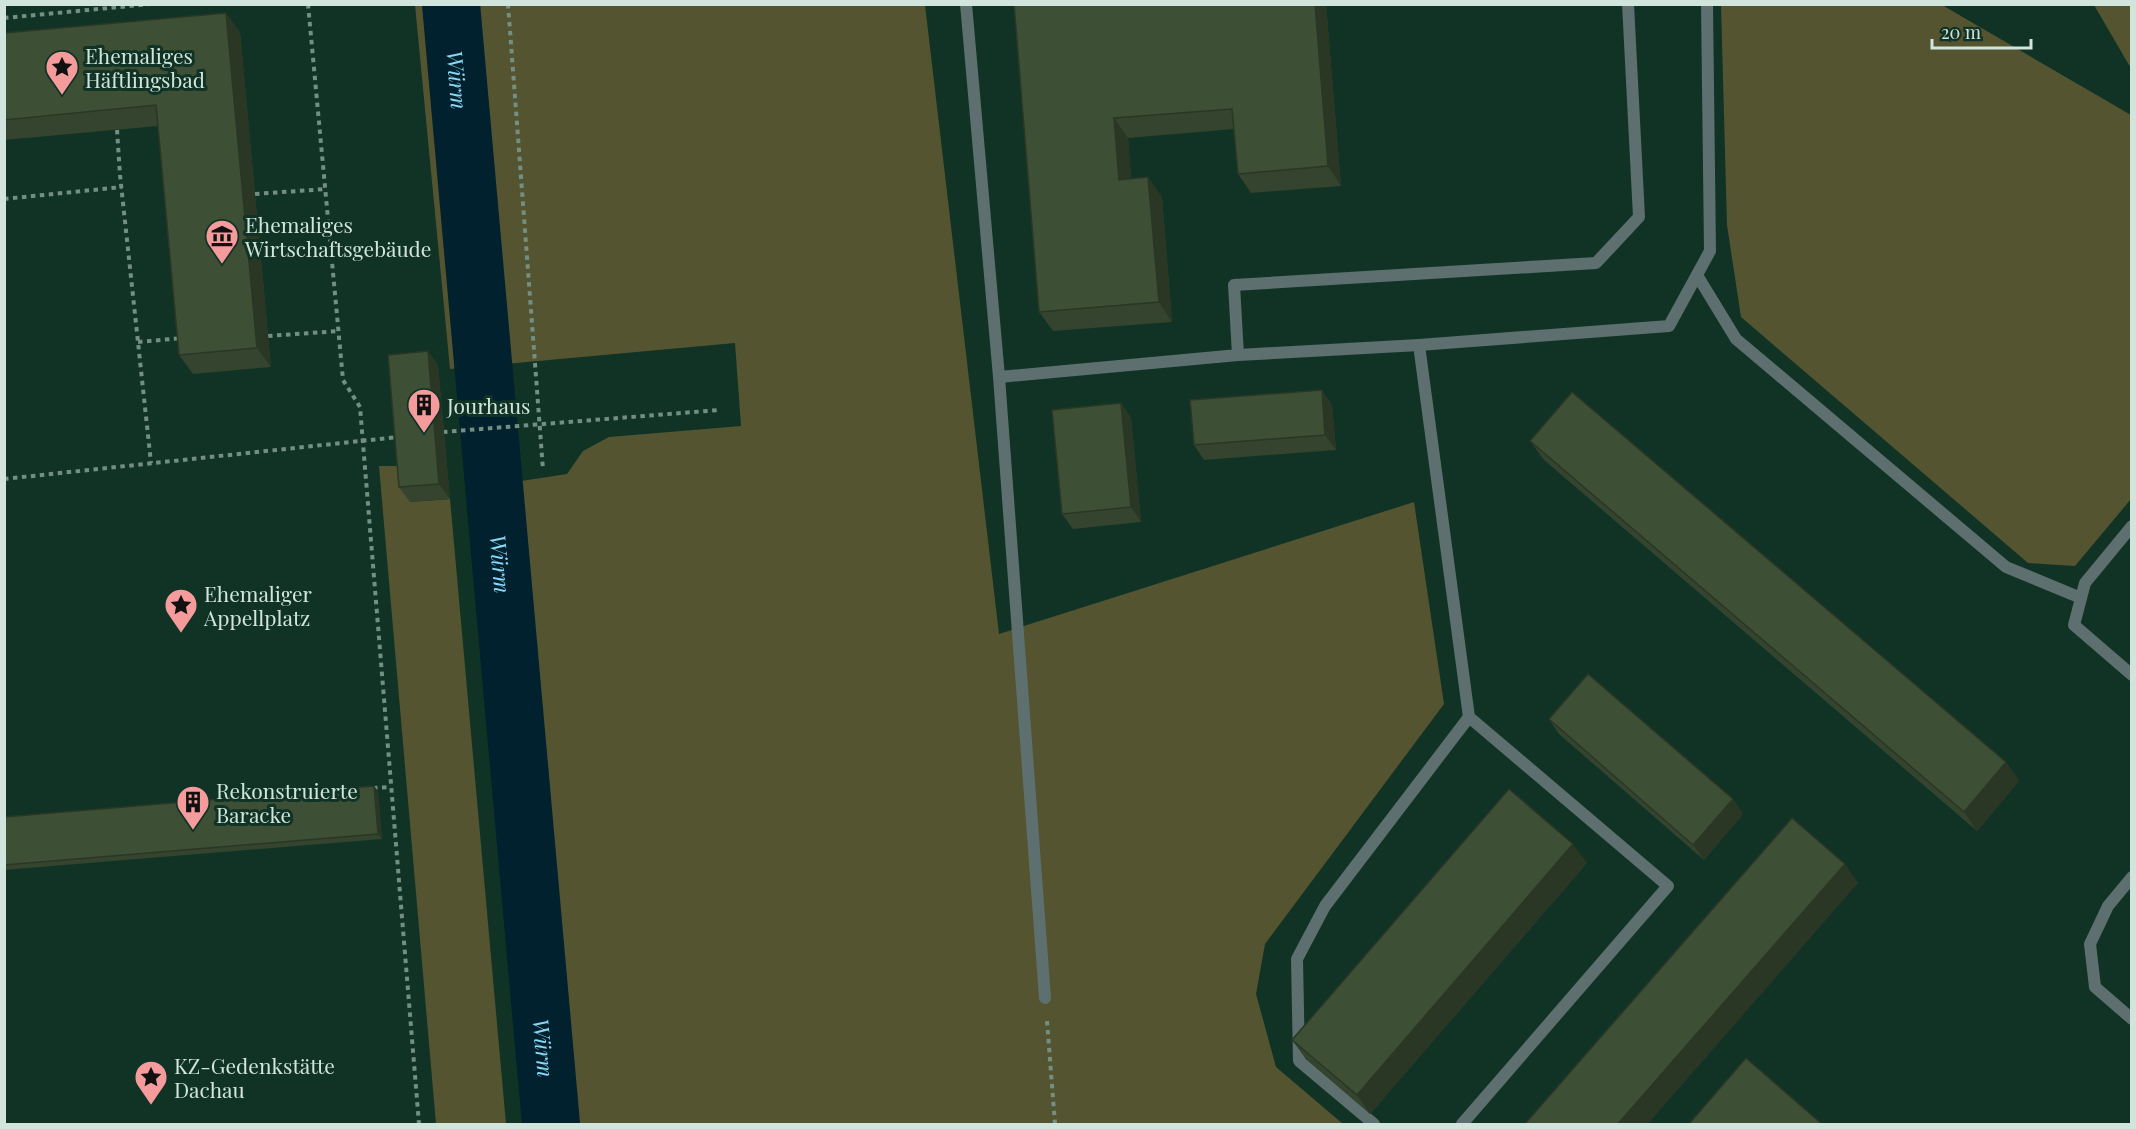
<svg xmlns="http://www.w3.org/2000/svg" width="2136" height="1129" font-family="'Playfair Display',serif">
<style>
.green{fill:#545430}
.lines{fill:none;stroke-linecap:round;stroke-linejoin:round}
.river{stroke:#00212d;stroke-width:58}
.path{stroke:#738e83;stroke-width:4;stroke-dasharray:4.5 4.5;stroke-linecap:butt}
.lane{stroke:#5d6f6e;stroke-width:12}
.wall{fill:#34442e}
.shaded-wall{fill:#2b3725}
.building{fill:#3d4f35;stroke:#2b3725;stroke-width:1.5}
.labels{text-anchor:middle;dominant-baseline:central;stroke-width:6;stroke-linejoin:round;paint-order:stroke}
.poi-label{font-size:21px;fill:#d2e5dc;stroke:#103326;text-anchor:start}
.water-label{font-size:22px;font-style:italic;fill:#89d8f7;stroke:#103326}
</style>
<rect width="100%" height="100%" fill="#103326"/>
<g class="green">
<path d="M415,5H925L999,634L1414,502L1444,704L1265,944L1256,994L1276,1067L1343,1124H525L470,489L567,474L583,451L609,437L741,426L735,343L450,369Z"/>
<path d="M1721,5H1942L2131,115V499L2075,566L2028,563L1741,317L1727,225Z"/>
<path d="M2094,5H2131V66L2129,65Z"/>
<path d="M379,466H407L410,502L450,499L506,1124H436Z"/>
</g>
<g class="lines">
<path class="river" id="s1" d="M451,4L551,1124"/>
<g class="path">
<path d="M308,4L343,380L360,407L419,1124"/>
<path d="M508,4L543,470"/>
<path d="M4,18L151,4"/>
<path d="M117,130L120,175L151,463"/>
<path d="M255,194L326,189"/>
<path d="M4,199L122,187"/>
<path d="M268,336L339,331"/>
<path d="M138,342L183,338"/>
<path d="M443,432L719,410"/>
<path d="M4,479L398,437"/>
<path d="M373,788L391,787"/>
<path d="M1047,1021L1055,1124"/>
</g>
<g class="lane">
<path d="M966,4L999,377L1045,998"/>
<path d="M1697,275L1736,339L2006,567L2081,598"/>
<path d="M1419,345L1469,717L1668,886L1462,1124"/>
<path d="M1238,355L1419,345L1669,326L1710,251L1707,4"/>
<path d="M999,377L1238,355L1234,285L1596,263L1639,217L1628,4"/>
<path d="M2132,526L2085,583L2074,625L2132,675"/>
<path d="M2132,877L2108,906L2090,944L2095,987L2132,1019"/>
<path d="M1374,1124L1299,1061L1297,959L1325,906L1469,717"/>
</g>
</g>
<g class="wall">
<path d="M1014,4H1326L1341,186L1251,193L1238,174L1234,129L1128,138L1131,179L1162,197L1172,322L1053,331L1039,312Z"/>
<path d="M240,32L271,367L193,374L179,355L158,126L4,140V33Z"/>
<path d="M428,351L438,366L450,499L410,502L399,487Z"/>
<path d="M1121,403L1131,418L1141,522L1073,529L1062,514Z"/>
<path d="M1332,405L1336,450L1204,460L1194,445Z"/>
<path d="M1530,441L2006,762L2019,781L1977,831L1544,460Z"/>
<path d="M1549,719L1733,799L1743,814L1704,860L1559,734Z"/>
<path d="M378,791L382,839L4,870V817Z"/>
<path d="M1587,863L1370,1114L1306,1059L1292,1040Z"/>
</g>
<g class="shaded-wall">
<path d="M1315,4H1326L1341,186L1328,166Z"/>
<path d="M226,13L240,32L271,367L257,348Z"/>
<path d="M1114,118L1128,138L1133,199L1119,180Z"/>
<path d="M1148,177L1162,197L1172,322L1159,302Z"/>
<path d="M428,351L438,366L450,499L439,484Z"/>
<path d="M1322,390L1332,405L1336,450L1325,435Z"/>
<path d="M1121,403L1131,418L1141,522L1131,507Z"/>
<path d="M2006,762L2019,781L1977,831L1964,812Z"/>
<path d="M374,786L378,791L382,839L378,834Z"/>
<path d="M1733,799L1743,814L1704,860L1693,845Z"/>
<path d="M1573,844L1587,863L1370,1114L1357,1095Z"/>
<path d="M1845,864L1858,883L1647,1125H1617Z"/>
</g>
<g class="building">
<path d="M1014,4H1315L1328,166L1238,174L1232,109L1114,118L1119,180L1148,177L1159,302L1039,312Z"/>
<path d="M226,13L257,348L179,355L156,105L4,120V33Z"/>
<path d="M428,351L439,484L399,487L388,355Z"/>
<path d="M1322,390L1325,435L1194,445L1190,400Z"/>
<path d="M1572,392L2006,762L1964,812L1530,441Z"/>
<path d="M1121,403L1131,507L1062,514L1052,410Z"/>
<path d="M1588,674L1733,799L1693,845L1549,719Z"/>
<path d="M374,786L378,834L4,865V817Z"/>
<path d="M1509,789L1573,844L1357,1095L1292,1040Z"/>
<path d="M1792,818L1845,864L1617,1125H1524Z"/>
<path d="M1746,1058L1823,1125H1688Z"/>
</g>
<defs>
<g id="sight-pin" transform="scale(1.725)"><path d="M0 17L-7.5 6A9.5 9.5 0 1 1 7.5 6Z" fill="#f59b9c" stroke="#103326"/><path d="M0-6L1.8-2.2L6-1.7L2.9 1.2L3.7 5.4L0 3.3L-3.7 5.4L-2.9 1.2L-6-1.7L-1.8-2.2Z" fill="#111"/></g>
<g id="museum-pin" transform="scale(1.725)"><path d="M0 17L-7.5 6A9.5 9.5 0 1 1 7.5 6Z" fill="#f59b9c" stroke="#103326"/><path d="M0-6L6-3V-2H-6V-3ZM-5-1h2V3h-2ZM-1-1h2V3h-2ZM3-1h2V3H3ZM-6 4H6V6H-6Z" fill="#111"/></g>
<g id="building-pin" transform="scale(1.725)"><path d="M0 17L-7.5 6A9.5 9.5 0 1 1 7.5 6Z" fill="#f59b9c" stroke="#103326"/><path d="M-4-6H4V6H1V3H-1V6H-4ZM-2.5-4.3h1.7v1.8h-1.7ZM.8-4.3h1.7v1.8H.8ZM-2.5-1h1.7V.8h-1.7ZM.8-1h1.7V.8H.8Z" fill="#111"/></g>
</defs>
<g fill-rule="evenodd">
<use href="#sight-pin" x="62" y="67"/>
<use href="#museum-pin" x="222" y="236"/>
<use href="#building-pin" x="424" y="405"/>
<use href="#sight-pin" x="181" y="605"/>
<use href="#building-pin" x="193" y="802"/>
<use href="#sight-pin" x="151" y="1077"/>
</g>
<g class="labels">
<g class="poi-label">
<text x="85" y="55">Ehemaliges<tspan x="85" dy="24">Häftlingsbad</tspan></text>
<text x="245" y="224">Ehemaliges<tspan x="245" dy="24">Wirtschaftsgebäude</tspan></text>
<text x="447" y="405">Jourhaus</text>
<text x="204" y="593">Ehemaliger<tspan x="204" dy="24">Appellplatz</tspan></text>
<text x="216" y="790">Rekonstruierte<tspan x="216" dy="24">Baracke</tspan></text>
<text x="174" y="1065">KZ-Gedenkstätte<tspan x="174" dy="24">Dachau</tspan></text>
</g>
<g class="water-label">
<text stroke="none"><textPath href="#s1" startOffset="76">Würm</textPath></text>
<text stroke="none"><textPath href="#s1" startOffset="562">Würm</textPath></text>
<text stroke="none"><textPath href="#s1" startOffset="1048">Würm</textPath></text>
</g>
</g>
<rect width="2136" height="1129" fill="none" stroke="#d2e5dc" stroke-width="12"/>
<path d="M1932 39v9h99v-9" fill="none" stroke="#d2e5dc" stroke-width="3"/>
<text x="1941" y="39" font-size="18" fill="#d2e5dc" stroke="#103326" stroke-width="4.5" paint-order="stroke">20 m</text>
</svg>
